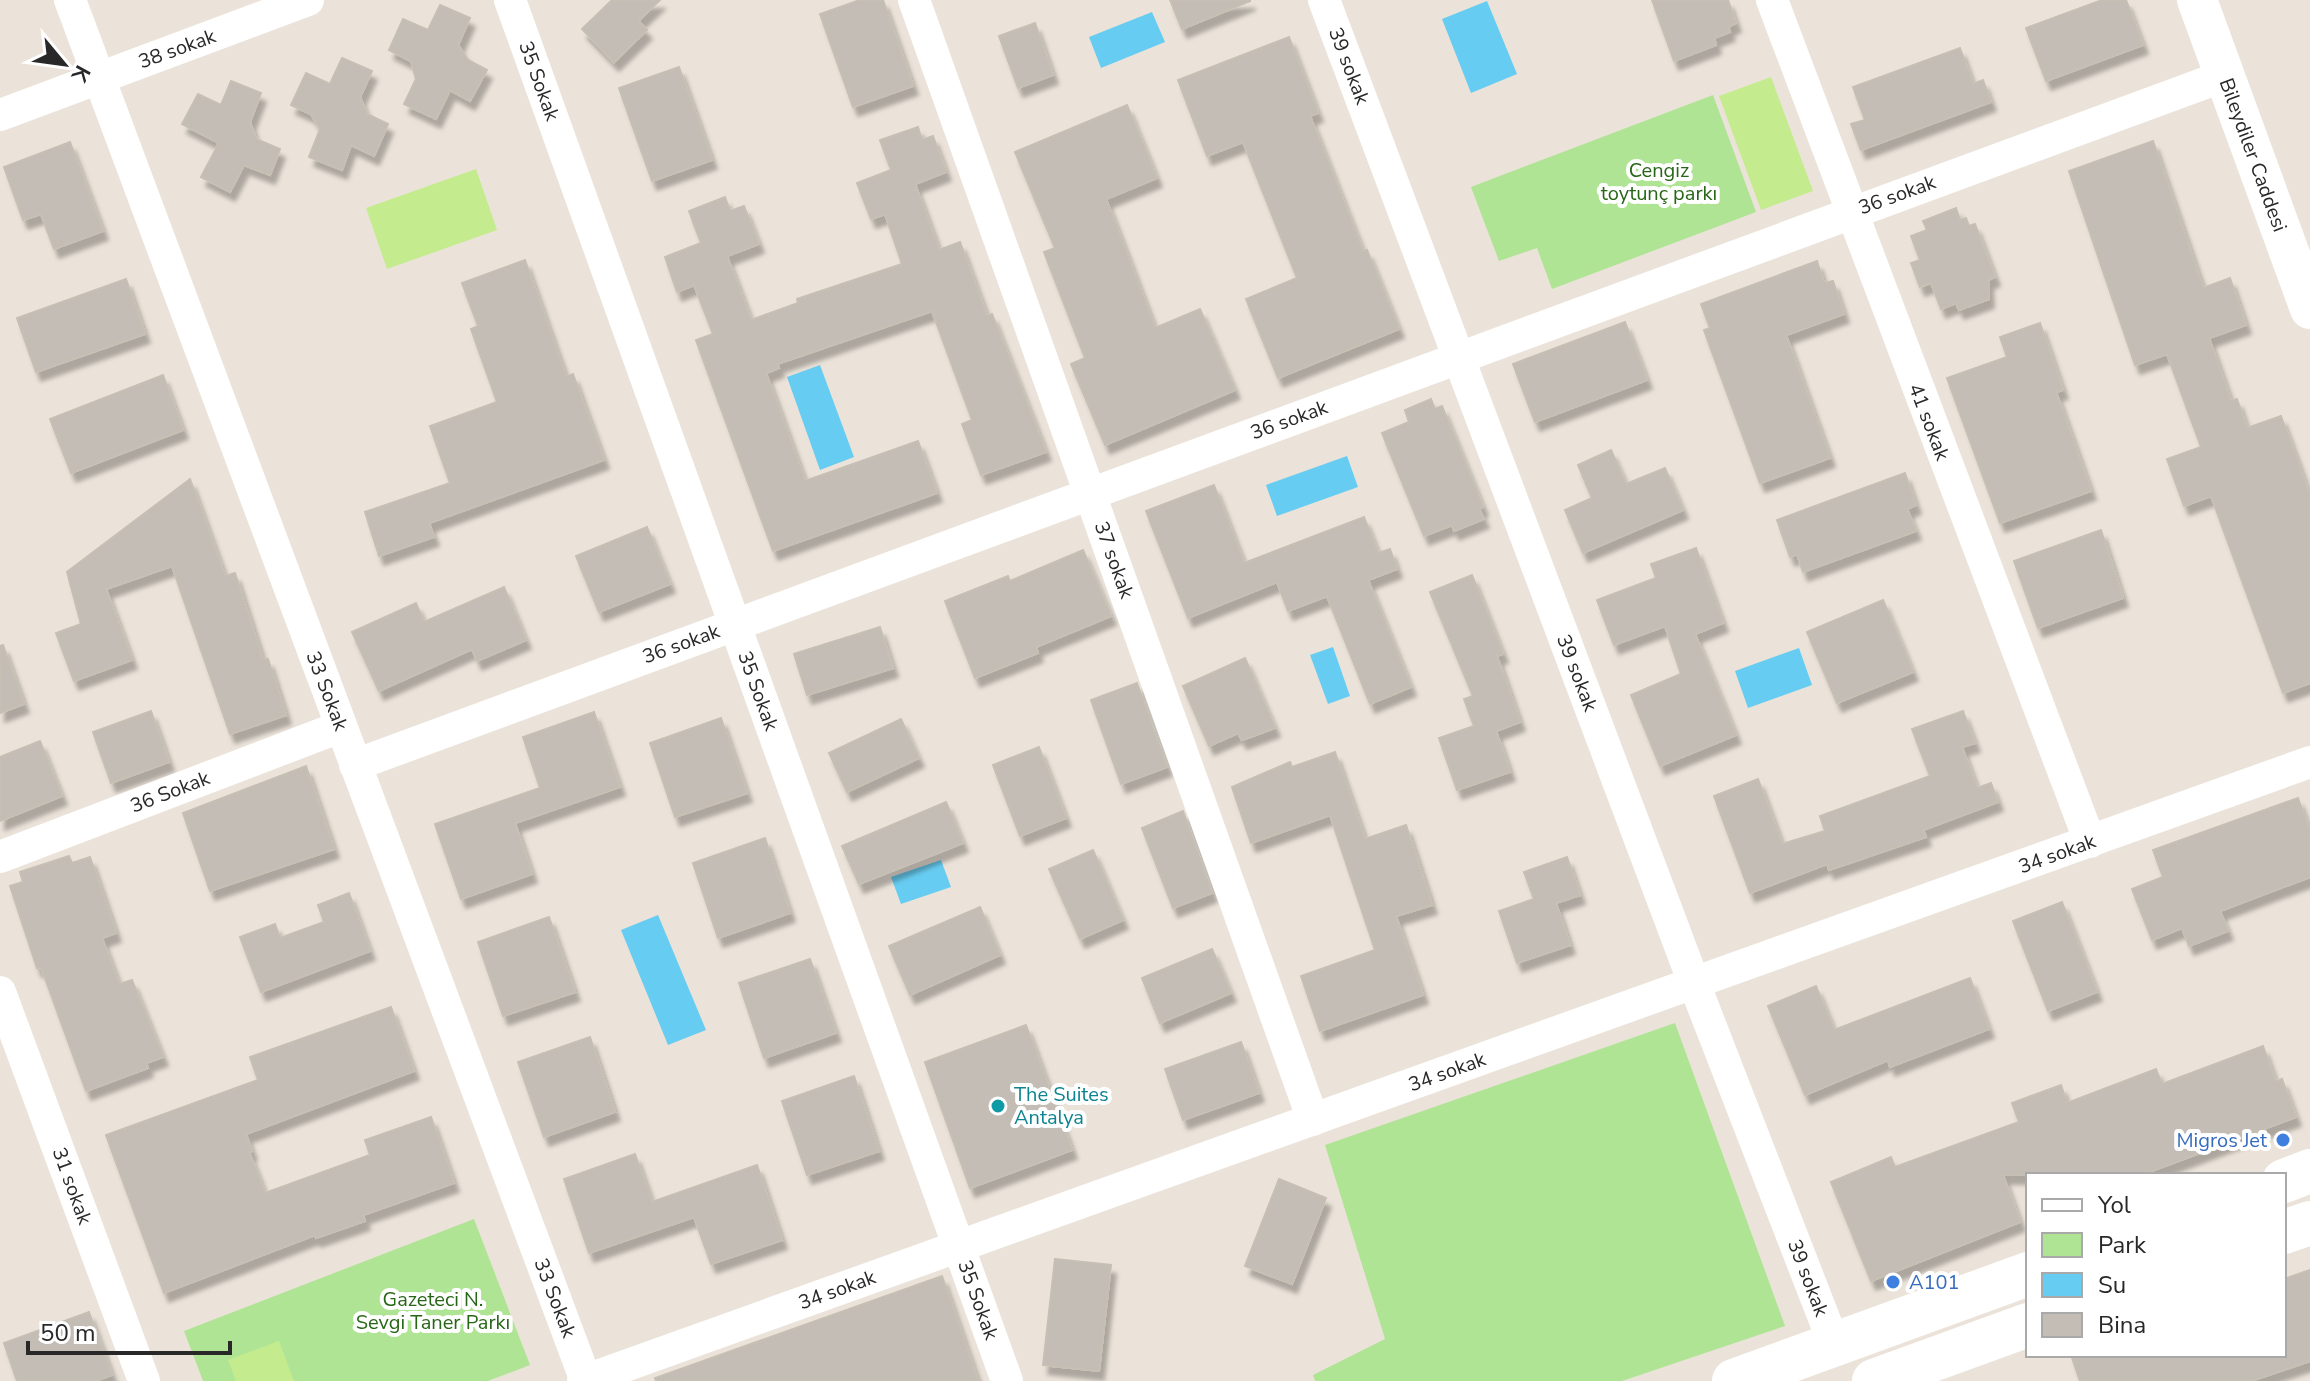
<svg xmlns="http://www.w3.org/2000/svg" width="2310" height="1381" font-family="'Nunito Sans',sans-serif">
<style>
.green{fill:#aee493}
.pitch{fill:#c4ec8e}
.water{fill:#67ccf1}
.building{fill:#c3bdb6;stroke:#c6bfb3;stroke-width:2;filter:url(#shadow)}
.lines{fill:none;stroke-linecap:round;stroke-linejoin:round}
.minor{stroke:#fff;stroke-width:32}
.tertiary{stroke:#fff;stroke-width:40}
.secondary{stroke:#fff;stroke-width:44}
.culture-dot{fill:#0f9aa8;stroke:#fff;stroke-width:3}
.shop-dot{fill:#3f7fe0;stroke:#fff;stroke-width:3}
.labels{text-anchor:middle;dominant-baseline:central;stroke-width:8;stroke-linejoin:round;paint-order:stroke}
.street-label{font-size:20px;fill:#282828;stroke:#fff}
.park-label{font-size:20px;fill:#276617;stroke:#fff}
.culture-label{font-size:20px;fill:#0d838f;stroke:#fff;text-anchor:start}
.shop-label{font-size:20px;fill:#366cbe;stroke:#fff;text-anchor:end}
</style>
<defs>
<filter id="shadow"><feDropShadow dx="5" dy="9" stdDeviation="2" flood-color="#0004"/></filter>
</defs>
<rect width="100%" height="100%" fill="#ebe3d9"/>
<g class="green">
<path d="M1713,95L1756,212L1552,289L1537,248L1499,261L1471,187Z"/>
<path d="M1675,1023L1785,1326L1622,1381H1315L1313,1375L1385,1339L1325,1145Z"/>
<path d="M474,1219L530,1365L488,1381H203L184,1331Z"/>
</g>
<g class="pitch">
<path d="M1771,77L1813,191L1761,210L1719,96Z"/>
<path d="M476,169L497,230L387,269L366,208Z"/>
<path d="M279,1341L294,1381H236L228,1360Z"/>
</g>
<g class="water">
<path d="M1487,1L1517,74L1471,93L1442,19Z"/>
<path d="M1152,12L1165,42L1101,68L1089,37Z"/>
<path d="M820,365L854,457L820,470L787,377Z"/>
<path d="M1347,456L1358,487L1277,516L1266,485Z"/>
<path d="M1333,647L1350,696L1328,704L1310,655Z"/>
<path d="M1799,648L1812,685L1748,708L1735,671Z"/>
<path d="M941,860L951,887L901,904L891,877Z"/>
<path d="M658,915L706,1030L668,1045L621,930Z"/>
</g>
<g class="building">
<path d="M612,0H660L638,21L647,30L614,62L582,29Z"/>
<path d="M860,0H883L913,86L853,107L820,14Z"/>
<path d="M1170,0H1250V1L1182,29Z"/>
<path d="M1652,0H1728L1736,23L1728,27L1730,32L1714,38L1716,45L1674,61Z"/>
<path d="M2102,0H2126L2143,45L2046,81L2026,28Z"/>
<path d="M440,5L470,18L458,45L468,60L487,70L470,101L450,90L436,119L404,104L416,79L411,61L389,50L403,19L428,30Z"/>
<path d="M1035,23L1053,75L1018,88L999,36Z"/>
<path d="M1289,37L1318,113L1310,116L1363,251L1367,250L1399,329L1278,378L1246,299L1297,278L1243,142L1207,156L1178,80Z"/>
<path d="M1960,48L1973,84L1983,80L1991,102L1861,150L1851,124L1865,120L1853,87Z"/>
<path d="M342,58L372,71L360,97L367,114L388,124L374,156L351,145L342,170L309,157L320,129L311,114L291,105L306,73L330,84Z"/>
<path d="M679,67L712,160L652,181L619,88Z"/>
<path d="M231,81L261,93L250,122L256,139L280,149L270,175L244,165L230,192L201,177L219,143L182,124L198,94L221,105Z"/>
<path d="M1127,105L1157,178L1106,199L1155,328L1200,309L1235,390L1105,445L1071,364L1085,358L1044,252L1055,248L1015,152Z"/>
<path d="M918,127L922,140L933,136L946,172L915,184L939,250L960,242L987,316L992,314L1046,452L981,475L962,424L972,420L932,311L777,364L779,368L766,373L805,481L918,441L937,493L773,551L696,340L713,334L694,285L677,292L665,257L701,243L689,211L725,197L730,211L744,206L759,244L727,256L751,320L798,303L797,299L902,264L885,214L871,219L857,183L891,170L880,140Z"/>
<path d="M2153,141L2203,288L2230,278L2246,325L2209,338L2231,401L2237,399L2247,428L2281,416L2310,496V683L2283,693L2211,496L2184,506L2167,459L2201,447L2167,354L2135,365L2069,171Z"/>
<path d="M70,142L103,231L54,249L41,214L23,220L4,167Z"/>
<path d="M1956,208L1960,220L1966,218L1969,226L1975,224L1995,277L1988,280L1989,299L1959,310L1956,303L1941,309L1931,283L1920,287L1911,263L1920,260L1911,236L1927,230L1923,221Z"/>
<path d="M525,260L566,377L573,374L604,460L429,523L434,537L379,556L365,512L450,483L430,426L497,402L471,329L478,326L462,283Z"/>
<path d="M1817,261L1824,283L1833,281L1844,314L1786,335L1830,458L1760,483L1704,330L1710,328L1701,304Z"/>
<path d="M126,279L145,334L36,372L17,318Z"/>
<path d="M1625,322L1647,380L1535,422L1513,364Z"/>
<path d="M2040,323L2063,390L2056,392L2091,491L2000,523L1947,378L2007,357L2000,337Z"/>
<path d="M163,375L183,430L71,473L50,419Z"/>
<path d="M1431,399L1435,409L1442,406L1483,507L1479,509L1484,519L1454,531L1452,525L1424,536L1382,433L1409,422L1405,410Z"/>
<path d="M1611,450L1626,484L1665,468L1683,510L1583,553L1565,510L1592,498L1578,465Z"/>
<path d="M1905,473L1916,505L1907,509L1916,531L1803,572L1797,554L1790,557L1777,520Z"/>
<path d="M190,479L225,576L235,573L263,660L268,659L286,715L230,734L172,566L106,589L132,660L74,681L56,633L81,624L67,572Z"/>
<path d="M1214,485L1244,563L1364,517L1378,553L1390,549L1397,569L1368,580L1411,687L1370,704L1327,596L1288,611L1277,582L1188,618L1146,511Z"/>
<path d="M647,527L670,584L599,612L576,556Z"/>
<path d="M2101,530L2123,598L2038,628L2014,561Z"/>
<path d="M1696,548L1723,623L1695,634L1736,735L1660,766L1631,695L1681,674L1665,626L1614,645L1597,600L1656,578L1651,564Z"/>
<path d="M1083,550L1111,616L1036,647L1038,653L975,678L945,601L1008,576L1010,581Z"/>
<path d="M1472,575L1503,654L1497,656L1520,722L1496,731L1510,772L1457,790L1439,738L1474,726L1464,699L1473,696L1430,592Z"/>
<path d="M504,587L526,640L477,661L472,649L379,691L352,632L416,603L424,622Z"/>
<path d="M1883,600L1913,672L1837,703L1807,632Z"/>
<path d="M880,627L893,668L807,695L794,654Z"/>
<path d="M3,645L24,704L0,713V646Z"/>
<path d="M1245,658L1275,728L1242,740L1238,733L1209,746L1183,686Z"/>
<path d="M1137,683L1167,767L1121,784L1091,700Z"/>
<path d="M151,711L169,762L111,783L93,732Z"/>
<path d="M1963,711L1975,743L1962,747L1977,788L1991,783L1998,802L1923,830L1926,837L1829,870L1827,864L1750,893L1714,796L1758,779L1782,844L1825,831L1820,816L1930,776L1912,729Z"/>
<path d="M594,712L620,787L515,823L532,874L461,899L435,824L540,788L523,737Z"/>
<path d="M721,718L747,793L675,817L650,743Z"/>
<path d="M901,719L919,758L847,792L829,753Z"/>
<path d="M40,741L62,796L0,821V757Z"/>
<path d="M1039,747L1066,818L1020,836L993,765Z"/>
<path d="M1335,752L1365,839L1406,825L1432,905L1396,916L1423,995L1320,1031L1301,976L1375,950L1330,815L1251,843L1232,787L1290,762L1292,767Z"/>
<path d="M306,766L334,849L210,891L183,813Z"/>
<path d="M2298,798L2310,831V877L2220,911L2228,931L2189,946L2182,928L2152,940L2132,889L2163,877L2153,850Z"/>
<path d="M946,802L963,843L859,884L842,846Z"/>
<path d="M1183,811L1212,893L1173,908L1142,828Z"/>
<path d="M765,838L790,913L718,938L693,863Z"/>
<path d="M1093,850L1123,920L1080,939L1049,869Z"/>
<path d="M69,856L72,863L90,857L116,933L102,938L119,984L132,980L163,1057L146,1063L148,1068L86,1091L41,967L37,968L10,886L23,882L20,872Z"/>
<path d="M1567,857L1580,895L1556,903L1570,945L1517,963L1499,911L1534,899L1524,872Z"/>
<path d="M349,893L370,951L261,992L240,937L275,924L280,938L324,922L318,905Z"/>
<path d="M2062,902L2097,992L2048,1011L2013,921Z"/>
<path d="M980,907L1000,955L910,995L889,946Z"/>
<path d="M549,917L575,992L503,1016L478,942Z"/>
<path d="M1212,949L1231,993L1160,1023L1142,978Z"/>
<path d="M810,959L836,1033L764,1058L739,983Z"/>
<path d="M1970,978L1989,1029L1890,1067L1888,1060L1805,1095L1768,1006L1816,986L1834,1030Z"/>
<path d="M391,1007L414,1071L246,1134L252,1151L249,1152L265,1193L370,1155L365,1140L431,1117L454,1183L363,1215L365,1221L316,1238L315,1235L164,1293L106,1135L258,1080L250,1057Z"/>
<path d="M1026,1025L1072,1150L970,1188L925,1062Z"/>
<path d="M590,1037L615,1112L544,1137L518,1062Z"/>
<path d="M1241,1042L1259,1093L1183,1120L1165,1069Z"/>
<path d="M2263,1046L2276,1082L2282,1079L2296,1117L2141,1175H2003L2020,1222L1871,1281L1831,1182L1891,1157L1895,1167L2019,1122L2012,1103L2061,1085L2067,1103L2156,1069L2162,1084Z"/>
<path d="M854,1076L879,1151L807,1175L782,1101Z"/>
<path d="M635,1154L652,1202L757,1165L782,1240L711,1264L694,1217L589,1253L564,1179Z"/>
<path d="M1279,1179L1326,1198L1292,1284L1245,1266Z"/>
<path d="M1055,1259L1111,1265L1099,1371L1043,1365Z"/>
<path d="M2310,1270V1361L2251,1381H2080L2071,1355H2284V1279Z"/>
<path d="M942,1276L978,1381H656L655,1378Z"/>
<path d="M89,1312L112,1375L95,1381H17L4,1343Z"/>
</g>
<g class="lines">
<g class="minor">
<path d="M70,0L586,1381"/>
<path d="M510,0L1007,1381"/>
<path d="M914,0L1313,1120"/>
<path d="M1324,0L1694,983L1834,1344"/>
<path d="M1772,0L2090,842"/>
<path d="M0,115L308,0"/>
<path d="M355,765L2224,76"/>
<path d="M0,857L340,727"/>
<path d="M0,992L144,1381"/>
<path d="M583,1381L2310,762"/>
</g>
<path class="tertiary" d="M2197,0L2310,309"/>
<g class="secondary">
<path d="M2284,1181L2310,1171"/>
<path d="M2284,1232L2310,1223"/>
<path d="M1734,1381L2028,1274"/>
<path d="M1874,1381L2028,1325"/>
</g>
</g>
<circle class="culture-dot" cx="998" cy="1106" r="8"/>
<g class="shop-dot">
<circle cx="2283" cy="1140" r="8"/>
<circle cx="1893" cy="1282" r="8"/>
</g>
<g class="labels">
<g class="street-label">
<text transform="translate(177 49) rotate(-20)">38 sokak</text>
<text transform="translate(1349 66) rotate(69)">39 sokak</text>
<text transform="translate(539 81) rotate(70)">35 Sokak</text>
<text transform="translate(2253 155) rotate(70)">Bileydiler Caddesi</text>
<text transform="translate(1897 195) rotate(-20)">36 sokak</text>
<text transform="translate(1289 420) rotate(-20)">36 sokak</text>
<text transform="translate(1929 422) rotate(69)">41 sokak</text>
<text transform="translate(1114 560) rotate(70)">37 sokak</text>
<text transform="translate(681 644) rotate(-20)">36 sokak</text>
<text transform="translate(1577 673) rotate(69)">39 sokak</text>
<text transform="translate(327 691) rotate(69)">33 Sokak</text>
<text transform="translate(758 691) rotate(70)">35 Sokak</text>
<text transform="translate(170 792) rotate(-21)">36 Sokak</text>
<text transform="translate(2057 854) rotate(-20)">34 sokak</text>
<text transform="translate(1447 1072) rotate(-20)">34 sokak</text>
<text transform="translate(72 1186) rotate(70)">31 sokak</text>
<text transform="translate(1808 1278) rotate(69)">39 sokak</text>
<text transform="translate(837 1290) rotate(-20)">34 sokak</text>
<text transform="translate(555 1298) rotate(69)">33 Sokak</text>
<text transform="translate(978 1300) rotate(70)">35 Sokak</text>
</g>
<g class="park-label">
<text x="1659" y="170">Cengiz<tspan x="1659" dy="23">toytunç parkı</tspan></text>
<text x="433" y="1299">Gazeteci N.<tspan x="433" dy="23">Sevgi Taner Parkı</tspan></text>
</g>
<g class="culture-label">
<text x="1014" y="1094">The Suites<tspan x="1014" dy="23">Antalya</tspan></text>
</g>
<g class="shop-label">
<text x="2267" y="1140">Migros Jet</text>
<text x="1909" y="1282" text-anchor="start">A101</text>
</g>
</g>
<rect x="2026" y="1173" width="260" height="184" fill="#ffffff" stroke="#a9a9a9" stroke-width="2"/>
<rect x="2042" y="1199" width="40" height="12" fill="#ffffff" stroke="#a9a9a9" stroke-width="2"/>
<text x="2098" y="1213" font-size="24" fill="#282828">Yol</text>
<rect x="2042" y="1233" width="40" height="24" fill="#aee493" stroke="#a9a9a9" stroke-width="2"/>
<text x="2098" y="1253" font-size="24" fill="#282828">Park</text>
<rect x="2042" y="1273" width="40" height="24" fill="#67ccf1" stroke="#a9a9a9" stroke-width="2"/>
<text x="2098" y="1293" font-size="24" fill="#282828">Su</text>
<rect x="2042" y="1313" width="40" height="24" fill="#c3bdb6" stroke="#a9a9a9" stroke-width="2"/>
<text x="2098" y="1333" font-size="24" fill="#282828">Bina</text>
<g transform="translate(64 64) rotate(119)" stroke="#ffffff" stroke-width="6" paint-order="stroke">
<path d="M0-6L14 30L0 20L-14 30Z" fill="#282828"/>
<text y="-12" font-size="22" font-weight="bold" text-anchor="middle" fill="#282828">K</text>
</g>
<path d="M28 1341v12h202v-12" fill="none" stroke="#282828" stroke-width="4"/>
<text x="40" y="1341" font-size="24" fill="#282828" stroke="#ffffff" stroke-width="6" paint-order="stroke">50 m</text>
</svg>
